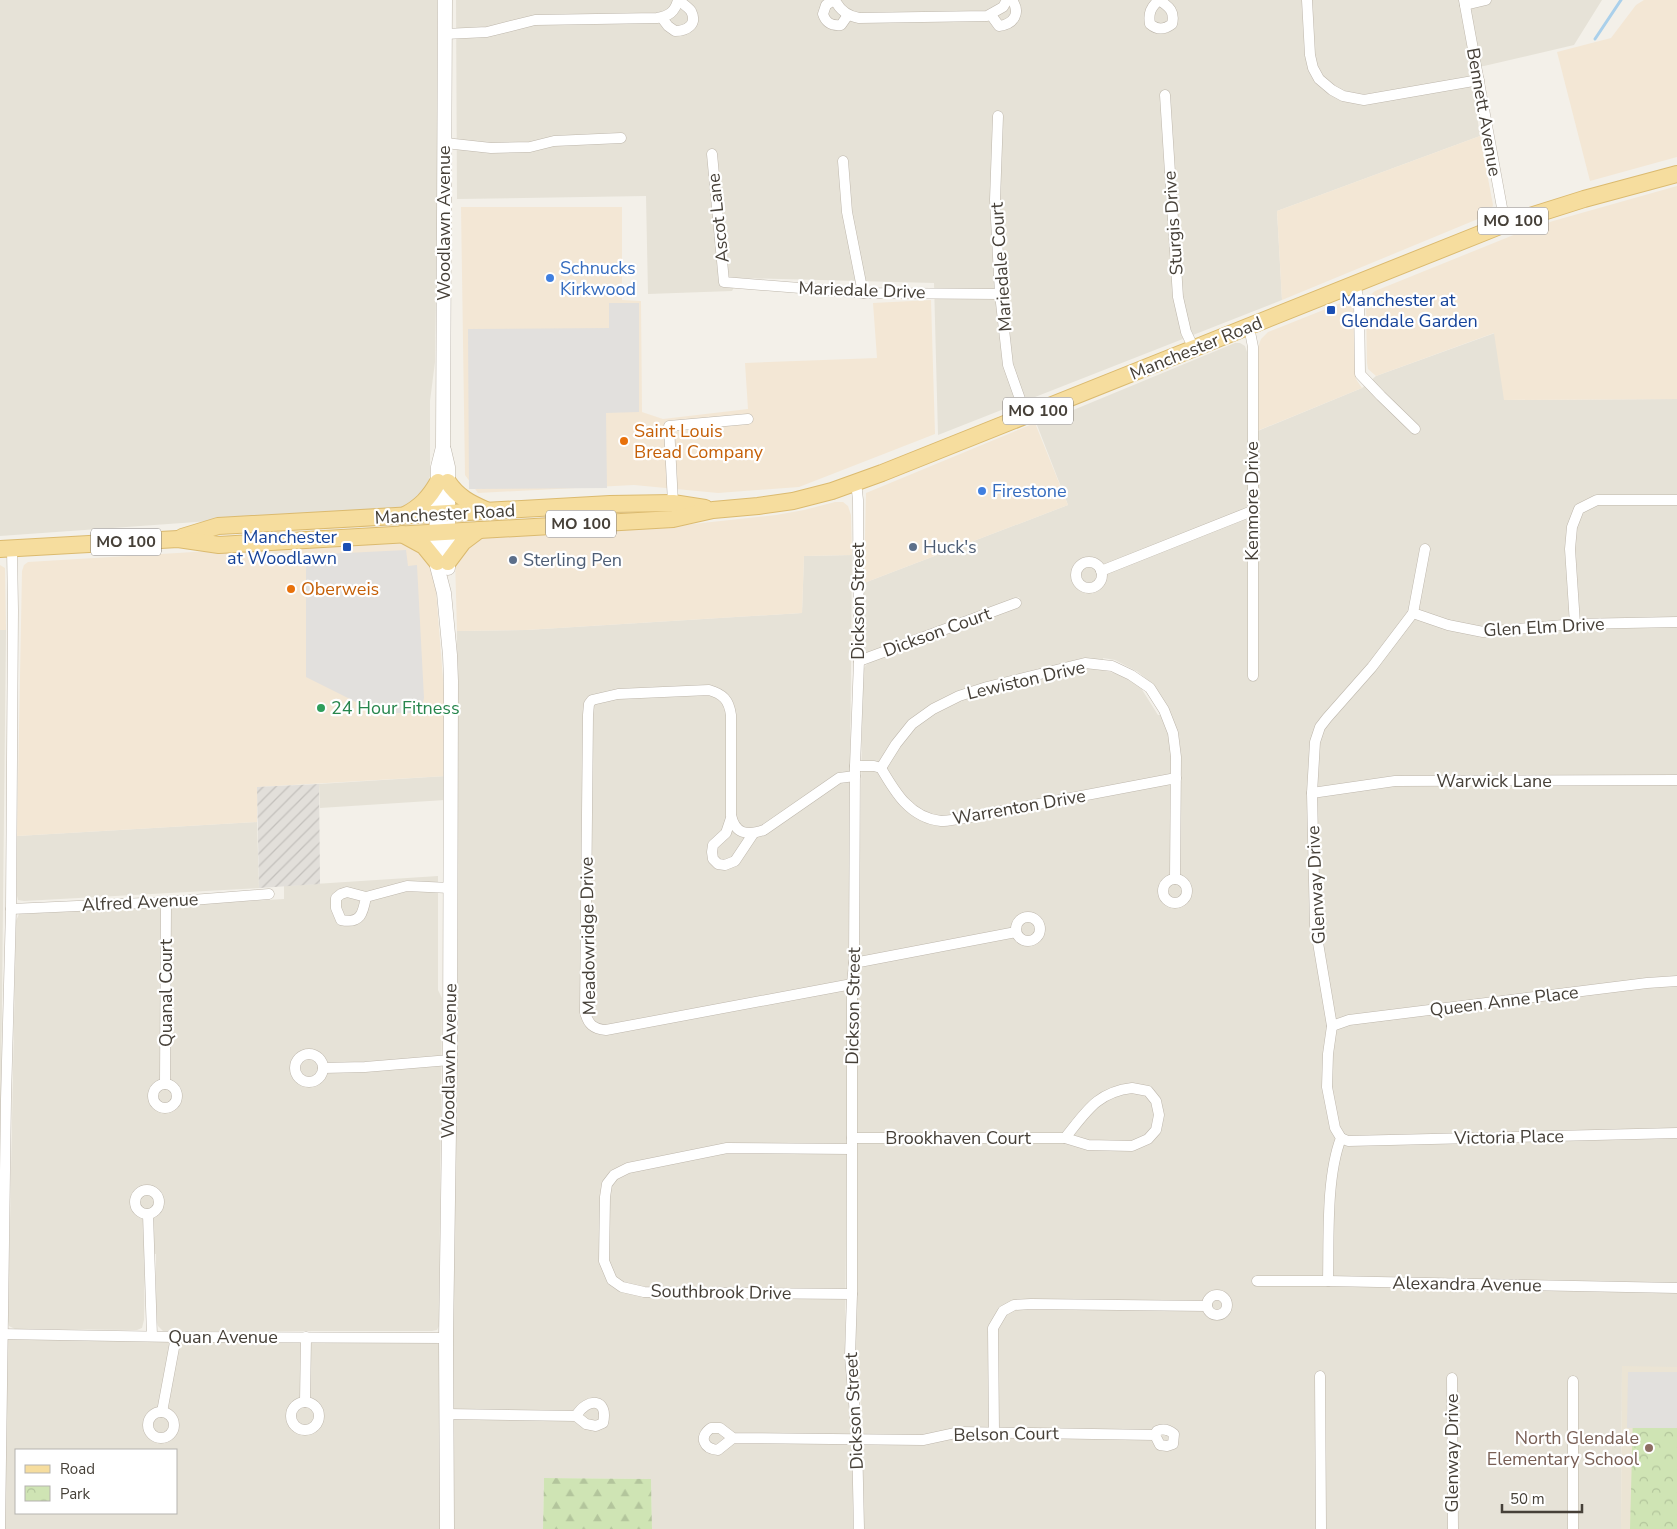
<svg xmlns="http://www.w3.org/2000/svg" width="1677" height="1529" font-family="'Nunito Sans',sans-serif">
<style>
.residential{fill:#e6e2d7;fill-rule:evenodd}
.commercial{fill:#f3e7d5}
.industrial{fill:url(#industrial-furrows)}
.education{fill:#ebe4d4}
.forest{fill:url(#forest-firs)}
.park{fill:url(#park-crowns)}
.parking{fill:#e2e0dd}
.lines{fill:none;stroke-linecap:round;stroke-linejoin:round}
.stream{stroke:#aad0eb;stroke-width:3}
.minor-casing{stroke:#beb7ac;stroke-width:11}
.tertiary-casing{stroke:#beb7ac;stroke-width:15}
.primary-casing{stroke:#dbba6f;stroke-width:18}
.minor{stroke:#fff;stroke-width:10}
.tertiary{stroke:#fff;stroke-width:14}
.primary{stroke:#f6dd9e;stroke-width:16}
.shop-dot{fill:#3f7fe0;stroke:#fff;stroke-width:2}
.transit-dot{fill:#1a4fb4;stroke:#fff;stroke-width:2}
.food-dot{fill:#e8710a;stroke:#fff;stroke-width:2}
.service-dot{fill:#5c6f8a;stroke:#fff;stroke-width:2}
.leisure-dot{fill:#2e9e5b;stroke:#fff;stroke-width:2}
.education-dot{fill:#8d6e63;stroke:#fff;stroke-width:2}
.labels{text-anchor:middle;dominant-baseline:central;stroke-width:4.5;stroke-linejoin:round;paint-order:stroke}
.shield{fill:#fff;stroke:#7e7974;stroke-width:1}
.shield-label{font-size:16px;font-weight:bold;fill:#464038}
.street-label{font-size:18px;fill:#464038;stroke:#fff}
.shop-label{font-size:18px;fill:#366cbe;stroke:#fff;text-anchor:start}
.transit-label{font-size:18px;fill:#164399;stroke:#fff;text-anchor:start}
.food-label{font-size:18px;fill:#c56008;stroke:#fff;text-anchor:start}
.service-label{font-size:18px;fill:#4e5e75;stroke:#fff;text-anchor:start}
.leisure-label{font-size:18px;fill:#27864d;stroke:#fff;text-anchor:start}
.education-label{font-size:18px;fill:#785e54;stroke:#fff;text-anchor:end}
</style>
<defs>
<pattern id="industrial-furrows" width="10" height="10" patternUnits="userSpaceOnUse" patternTransform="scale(1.25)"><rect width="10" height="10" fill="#e2dfda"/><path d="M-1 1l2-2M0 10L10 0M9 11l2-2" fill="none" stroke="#c3c0bc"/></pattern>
<pattern id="forest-firs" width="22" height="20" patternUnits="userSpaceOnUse" patternTransform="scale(1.25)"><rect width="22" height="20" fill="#cfe4b4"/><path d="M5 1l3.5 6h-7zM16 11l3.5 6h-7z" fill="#b3c59c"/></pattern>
<pattern id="park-crowns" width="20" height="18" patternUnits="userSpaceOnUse" patternTransform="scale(1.25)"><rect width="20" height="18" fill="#cfe4b4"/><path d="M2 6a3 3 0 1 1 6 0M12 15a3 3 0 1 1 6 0" fill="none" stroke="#b3c59c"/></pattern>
</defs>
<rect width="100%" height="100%" fill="#f3f0e9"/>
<g class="residential">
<path d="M0,0H437L438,161L435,362L430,401V476L427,488L419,499L406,507L0,536Z"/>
<path d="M456,0H1602L1574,45L1484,66L1470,67L1480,136L1277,211L1282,300L938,435L934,283L739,278L732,291L648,294L646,196L457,199Z"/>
<path d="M1495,333L1505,400L1677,399V1367H1622L1621,1529H863V1425L855,1350V1242L857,1027L863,670L866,665L871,662L1022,603L1019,597L869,654L865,652L863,649L864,583L1068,505L1037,425L1235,343H1240L1245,346L1247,352L1248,435L1362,388L1376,376ZM1103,658L1115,660L1138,672L1151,683L1170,715H1158L1141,688L1131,681L1118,674L1102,670Z"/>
<path d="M852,555L845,1351L853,1448V1529H652L651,1479L544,1478L543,1529H452V1348L457,631L526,630L802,613L804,556Z"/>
<path d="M0,630H6L0,1185Z"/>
<path d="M446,776L445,800L320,808L319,784Z"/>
<path d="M257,822L259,888L24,901L18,900L17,896V836Z"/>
<path d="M438,876V990L442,998L439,1326L437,1330L432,1331H163L158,1326L156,1319V1254L145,1253L144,1320L142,1328L137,1330L15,1329L9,1326L8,1321L16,921L19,914L284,899V886Z"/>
<path d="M0,1339L434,1342L439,1344L441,1347L440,1529H0ZM16,1450H176V1513H16Z"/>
</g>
<g class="commercial">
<path d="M1644,0H1677V157L1590,181L1557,52L1611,38L1636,5Z"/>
<path d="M1480,136L1493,205L1490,214L1282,300L1277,211Z"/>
<path d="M1677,186V399L1504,400L1494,333L1376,376L1368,369L1367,363L1366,302L1369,296L1375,291L1516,234L1553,221Z"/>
<path d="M461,207H622V300L641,301L642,412L663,419L748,409L745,363L877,358L873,303L931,300L935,434L799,487L718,493L634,485L478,493L465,475Z"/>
<path d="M1341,303H1347L1353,308L1355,372L1356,379L1362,388L1257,431L1258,347L1261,339L1268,332Z"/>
<path d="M1035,423L1068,505L864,583L866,493Z"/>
<path d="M835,502H843L848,506L851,515L852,555L804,556L802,613L526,630L457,631L455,559L477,538L675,526L776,515L804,510Z"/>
<path d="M396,540L428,557L435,578L444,692L446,776L258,787L257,822L17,836L22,571L24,565L28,562Z"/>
<path d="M0,565L5,568L6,630H0Z"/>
</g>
<path class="industrial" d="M319,784L320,884L259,888L257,787Z"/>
<path class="education" d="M1622,1366L1677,1367V1529H1621Z"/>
<path class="forest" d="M544,1478L651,1479L652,1529H543Z"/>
<path class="park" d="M1634,1377H1677V1529H1630Z"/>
<g class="parking">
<path d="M609,303H639V412L606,413L607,488L469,489L468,329L609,328Z"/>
<path d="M406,550L408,566L417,565L424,698L420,713H378L306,677V555Z"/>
<path d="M1628,1372H1677V1428H1627Z"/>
</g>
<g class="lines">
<path class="stream" d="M1595,39L1621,0"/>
<g class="minor-casing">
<g id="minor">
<path d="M834,0L826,5L823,14C826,23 831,26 841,25L848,15"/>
<path d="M835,0C840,11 848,16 859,18L987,16L1003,7L1007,0"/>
<path d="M1159,0C1170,7 1175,12 1172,24C1164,30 1157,30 1150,24C1148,13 1151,7 1159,0Z"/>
<path d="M1307,0L1310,55L1313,68L1319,79L1332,90L1343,96L1364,100L1479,80"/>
<path d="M1464,0L1505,224"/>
<path d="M1465,5L1486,0"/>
<path d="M991,15L999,26C1014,24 1021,13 1012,0"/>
<path d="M662,18L668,26L675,31C686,31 698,25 691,11C688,7 682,3 678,0"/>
<path d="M445,34L487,32L535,20L657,18C669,16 675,12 678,0"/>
<path d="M1165,95L1178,297L1186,332L1194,349"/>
<path d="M998,116L995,200L1000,294L1008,365L1026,416"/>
<path d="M445,143L491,148L530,147L554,141L621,138"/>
<path d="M712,154L724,282L863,293L1000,294"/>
<path d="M843,161L847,212L863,293"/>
<path d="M1355,284L1359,301L1360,374L1381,396L1415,429"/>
<path d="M1249,327L1253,347V676"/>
<path d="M856,482L858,500L859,661L855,766L854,963L852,984V1294L850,1356L857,1438L859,1529"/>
<path d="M673,503L669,426L748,419"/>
<circle cx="1089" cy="575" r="13"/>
<path d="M1101,571L1252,511"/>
<path d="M1413,613L1448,625L1483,632L1575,624L1677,622"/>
<path d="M1575,624L1570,549L1572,527L1579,509L1597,500H1677"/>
<path d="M859,661L1016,603"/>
<path d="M855,766H874L881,768C895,792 910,818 941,821C948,821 957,819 965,818L1176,778"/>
<path d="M881,768L896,744L912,724L933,709L959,696L987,687L1085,663L1112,666L1131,675L1150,688L1164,710L1173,733L1176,757L1175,879"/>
<path d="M1312,793L1395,781L1677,780"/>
<path d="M731,818L726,833L713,845L712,852L713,859L718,864L725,865L735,861L753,834"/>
<circle cx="1175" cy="891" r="12"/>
<path d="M366,897C363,913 361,924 341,920L336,908V898L341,894L347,892L366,897L407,886L450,888"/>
<path d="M11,909L166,902L269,894"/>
<circle cx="1028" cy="929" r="12"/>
<path d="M854,963L1016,932"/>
<path d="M852,984L606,1030C593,1029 588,1024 585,1012L588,715L589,704L592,700L618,694L709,690C723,694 729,700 731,715V815C735,834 747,836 764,830L839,778L855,776"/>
<path d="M1332,1026L1349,1020L1647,983L1677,981"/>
<circle cx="309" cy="1068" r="14"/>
<path d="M323,1068L365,1067L450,1060"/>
<path d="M165,1084L166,902"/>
<circle cx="165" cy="1096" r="12"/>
<path d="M1132,1088L1148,1091L1156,1101L1159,1115L1156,1130L1148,1139L1132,1146L1088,1145L1065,1138C1086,1112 1097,1092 1132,1088Z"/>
<path d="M852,1138H1065"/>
<path d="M1341,1138L1348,1141L1677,1133"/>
<path d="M851,1149L727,1148L628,1168L614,1175L607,1184L605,1197L604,1261L612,1280L622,1287L644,1292L852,1294"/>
<circle cx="147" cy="1202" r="12"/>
<path d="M148,1214L152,1336"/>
<path d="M1257,1281H1328L1677,1288"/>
<path d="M1328,1281C1329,1237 1326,1177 1341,1138L1335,1128L1327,1087L1328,1054L1332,1026L1315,925L1312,793L1315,742L1320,727L1327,718L1372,667L1413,613L1425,549"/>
<circle cx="1217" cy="1305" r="10"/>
<path d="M0,1334L176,1337L446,1338"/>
<path d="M1320,1376L1321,1529"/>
<path d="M1452,1378L1453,1529"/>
<circle cx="305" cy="1416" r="14"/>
<path d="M305,1402L306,1337"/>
<path d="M162,1412L176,1337"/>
<circle cx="161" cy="1425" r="13"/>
<path d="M446,1414L576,1416C587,1397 609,1398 603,1423L596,1426L586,1424L576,1416"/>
<path d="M994,1432L993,1328L1003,1311L1014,1305L1031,1304L1207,1306"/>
<path d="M733,1438L720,1428H711C698,1437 704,1449 718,1450L733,1438L923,1440L960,1432L1155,1435L1160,1445L1167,1446L1173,1444L1174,1434C1168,1429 1163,1428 1157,1431L1155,1435"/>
<path d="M0,1529L6,1099L11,909L13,610L12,549"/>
<path d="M1573,1529V1381"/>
</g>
</g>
<g class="tertiary-casing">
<g id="tertiary">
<path d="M445,0L443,447L438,467L436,548L437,566L444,593L450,655L451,681L450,1060L446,1338L447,1529"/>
<path d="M444,450L448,467V568"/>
</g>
</g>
<g class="primary-casing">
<g id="primary">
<path d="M448,482C458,497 470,503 486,510"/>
<path d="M405,515C420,507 429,498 438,482"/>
<path d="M402,534L424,546L437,562"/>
<path d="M182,537L218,526L610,504L673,503L705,508"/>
<path d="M0,549L178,539L219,545L673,519L713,510L758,506L793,501L832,491L882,473L1505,224L1584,199L1677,174"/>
<path d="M448,562L463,542L479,530"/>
</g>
</g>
<use href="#minor" class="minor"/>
<use href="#tertiary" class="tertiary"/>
<use href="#primary" class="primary"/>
</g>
<g class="shop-dot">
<circle cx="550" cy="278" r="5"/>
<circle cx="982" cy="491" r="5"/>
</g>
<g class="transit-dot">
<rect x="1326" y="305" width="10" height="10" rx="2.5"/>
<rect x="342" y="542" width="10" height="10" rx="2.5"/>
</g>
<g class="food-dot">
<circle cx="624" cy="441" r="5"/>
<circle cx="291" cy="589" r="5"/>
</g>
<g class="service-dot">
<circle cx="913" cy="547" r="5"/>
<circle cx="513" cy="560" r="5"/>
</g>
<circle class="leisure-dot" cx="321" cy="708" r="5"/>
<circle class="education-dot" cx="1649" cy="1448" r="5"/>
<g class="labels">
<g class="shield">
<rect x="1478" y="207.5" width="70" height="27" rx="4"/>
<rect x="1003" y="397.5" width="70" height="27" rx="4"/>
<rect x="546" y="510.5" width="70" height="27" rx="4"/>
<rect x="91" y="528.5" width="70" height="27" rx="4"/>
</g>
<g class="shield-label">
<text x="1513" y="221">MO 100</text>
<text x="1038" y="411">MO 100</text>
<text x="581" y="524">MO 100</text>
<text x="126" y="542">MO 100</text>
</g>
<g class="street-label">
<text transform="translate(1484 112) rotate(80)">Bennett Avenue</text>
<text transform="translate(718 218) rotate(-96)">Ascot Lane</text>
<text transform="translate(444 223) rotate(-90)">Woodlawn Avenue</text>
<text transform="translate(1173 223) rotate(-94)">Sturgis Drive</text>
<text transform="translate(1001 267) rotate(-94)">Mariedale Court</text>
<text transform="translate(862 290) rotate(2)">Mariedale Drive</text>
<text transform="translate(1196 348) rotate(-22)">Manchester Road</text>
<text transform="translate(1252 501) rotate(-90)">Kenmore Drive</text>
<text transform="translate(445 514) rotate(-3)">Manchester Road</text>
<text transform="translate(858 601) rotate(-90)">Dickson Street</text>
<text transform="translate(1544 627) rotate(-3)">Glen Elm Drive</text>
<text transform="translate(937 632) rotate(-20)">Dickson Court</text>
<text transform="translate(1026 680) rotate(-13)">Lewiston Drive</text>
<text x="1494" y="781">Warwick Lane</text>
<text transform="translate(1019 807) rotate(-10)">Warrenton Drive</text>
<text transform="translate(1316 885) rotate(-93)">Glenway Drive</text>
<text transform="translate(140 902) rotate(-3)">Alfred Avenue</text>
<text transform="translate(588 936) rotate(-91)">Meadowridge Drive</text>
<text transform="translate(166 993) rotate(-90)">Quanal Court</text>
<text transform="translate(1504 1001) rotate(-7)">Queen Anne Place</text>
<text transform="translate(853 1006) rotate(-89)">Dickson Street</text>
<text transform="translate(449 1061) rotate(-89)">Woodlawn Avenue</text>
<text transform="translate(1509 1137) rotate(-1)">Victoria Place</text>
<text x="958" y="1138">Brookhaven Court</text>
<text transform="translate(1467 1284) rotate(1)">Alexandra Avenue</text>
<text transform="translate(721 1292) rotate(1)">Southbrook Drive</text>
<text x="223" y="1337">Quan Avenue</text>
<text transform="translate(854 1411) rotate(-93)">Dickson Street</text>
<text transform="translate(1006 1434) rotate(-1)">Belson Court</text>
<text transform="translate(1452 1453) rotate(-90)">Glenway Drive</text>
</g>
<g class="shop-label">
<text x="560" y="268">Schnucks<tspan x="560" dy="21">Kirkwood</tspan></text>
<text x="992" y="491">Firestone</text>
</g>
<g class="transit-label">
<text x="1341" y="300">Manchester at<tspan x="1341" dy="21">Glendale Garden</tspan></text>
<text x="337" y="537" text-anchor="end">Manchester<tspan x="337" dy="21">at Woodlawn</tspan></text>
</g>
<g class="food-label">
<text x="634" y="431">Saint Louis<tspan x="634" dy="21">Bread Company</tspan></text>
<text x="301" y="589">Oberweis</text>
</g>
<g class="service-label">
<text x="923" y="547">Huck's</text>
<text x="523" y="560">Sterling Pen</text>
</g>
<g class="leisure-label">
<text x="331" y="708">24 Hour Fitness</text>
</g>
<g class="education-label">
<text x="1639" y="1438">North Glendale<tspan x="1639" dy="21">Elementary School</tspan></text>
</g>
</g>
<rect x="15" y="1449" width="162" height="65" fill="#ffffff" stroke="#b5b3af"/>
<rect x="25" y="1465" width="25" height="8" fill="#f6dd9e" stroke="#b5b3af"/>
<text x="60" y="1474" font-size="15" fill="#464038">Road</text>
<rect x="25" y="1486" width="25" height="15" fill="url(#park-crowns)" stroke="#b5b3af"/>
<text x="60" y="1499" font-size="15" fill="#464038">Park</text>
<path d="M1502 1504v8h80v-8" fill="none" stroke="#464038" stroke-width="2.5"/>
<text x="1510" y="1504" font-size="15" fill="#464038" stroke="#ffffff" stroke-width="4" paint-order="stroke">50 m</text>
</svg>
